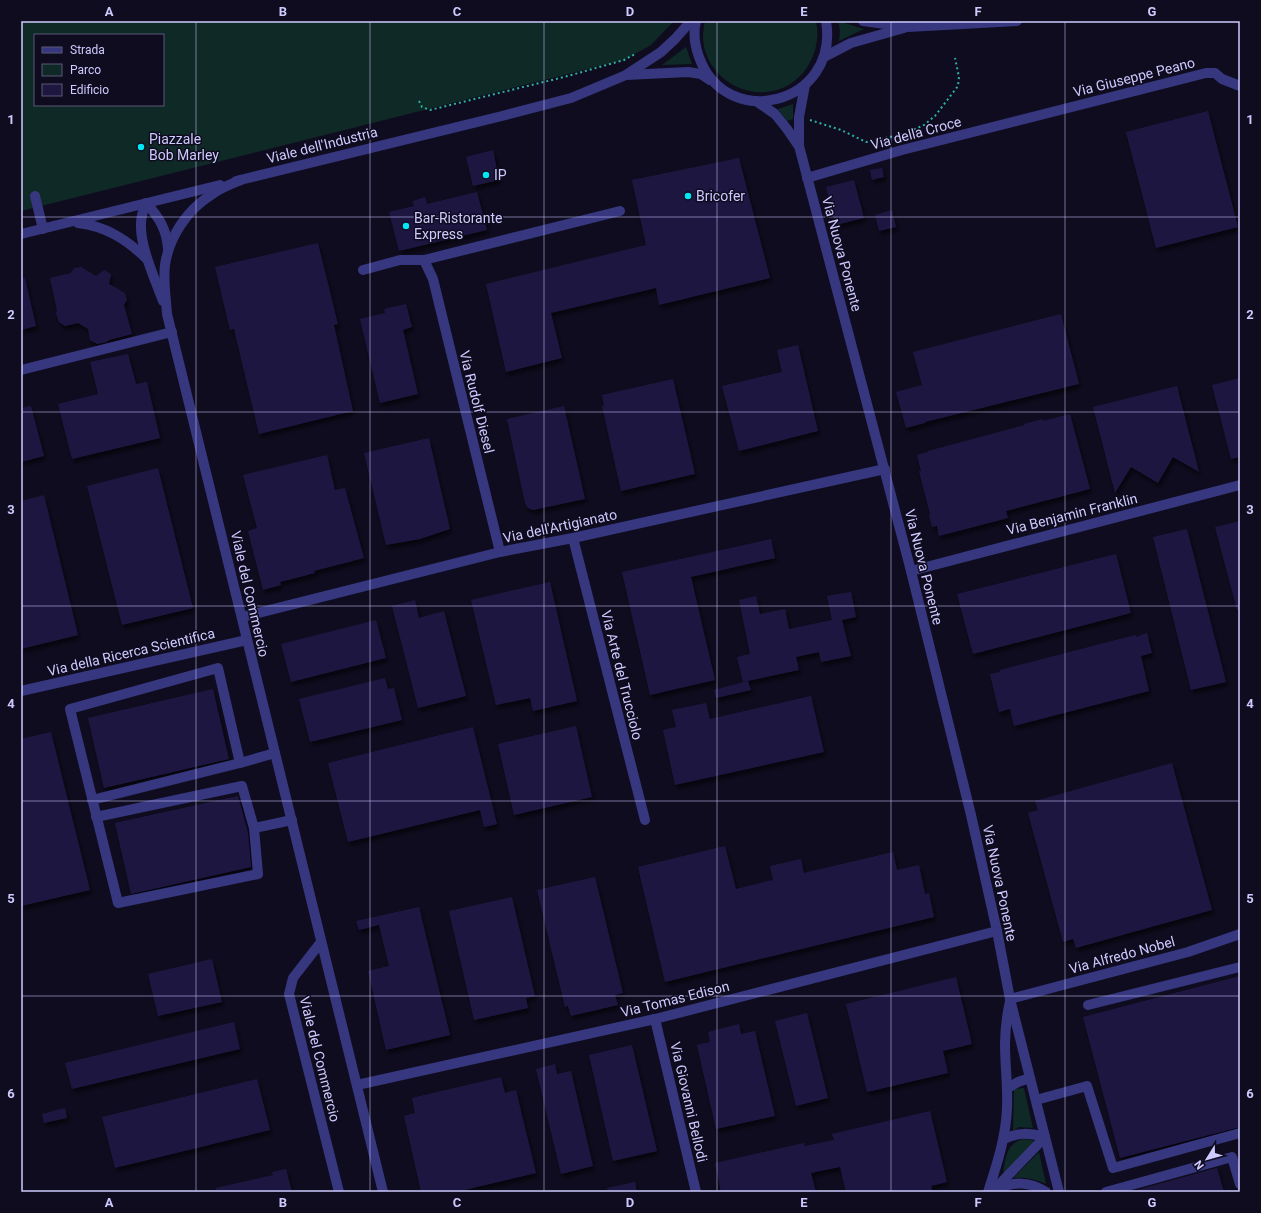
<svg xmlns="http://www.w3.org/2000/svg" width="1261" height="1213" font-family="Roboto,sans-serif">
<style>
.green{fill:#0f2927;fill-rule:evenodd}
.building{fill:#1e1840;filter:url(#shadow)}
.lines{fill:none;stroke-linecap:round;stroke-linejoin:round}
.path{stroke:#2cb2a4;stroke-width:2;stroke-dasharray:2 3;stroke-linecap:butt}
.minor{stroke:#36377f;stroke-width:10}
.grid{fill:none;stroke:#cecaff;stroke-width:1;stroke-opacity:0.55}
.poi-dot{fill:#00e8f5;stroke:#0f0c1f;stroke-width:1.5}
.labels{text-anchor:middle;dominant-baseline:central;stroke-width:3;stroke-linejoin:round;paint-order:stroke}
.street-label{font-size:14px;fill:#cecaff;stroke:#0f0c1f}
.poi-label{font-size:14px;fill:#cecaff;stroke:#0f0c1f;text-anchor:start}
.neatline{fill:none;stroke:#cecaff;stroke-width:1.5}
.grid-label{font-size:13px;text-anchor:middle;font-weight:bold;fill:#cecaff}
</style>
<defs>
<filter id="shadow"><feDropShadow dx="2" dy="4" stdDeviation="2" flood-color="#0009"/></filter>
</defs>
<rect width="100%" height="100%" fill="#0f0c1f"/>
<g class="green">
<path d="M21,21H674L651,45L624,60L21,211ZM35,35H163V105H35Z"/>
<path d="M705,21H816C823,54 801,89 766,92C734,95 703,69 703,36C703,31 704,26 705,21Z"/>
<path d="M838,21L864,29L839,41L840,31Z"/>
<path d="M686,47L692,64L662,65Z"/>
<path d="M793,104V119L787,121L778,109Z"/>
<path d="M1024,1088L1033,1128L1019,1127L1013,1131L1014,1089Z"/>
<path d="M1023,1139L1033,1140L1034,1144L1012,1166L1003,1173C1006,1157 1006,1144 1023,1139Z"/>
<path d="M1039,1152L1046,1184C1035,1179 1026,1177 1013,1178Z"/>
</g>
<g class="building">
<path d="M1208,111L1238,227L1156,248L1126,132Z"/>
<path d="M493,150L499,180L473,186L466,157Z"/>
<path d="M739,158L770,278L659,305L656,288L551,313L562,358L506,372L486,284L646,245L632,180Z"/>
<path d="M882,168L884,177L872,180L870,170Z"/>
<path d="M854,180L864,218L836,225L826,187Z"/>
<path d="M477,192L487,230L399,251L389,212L414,206L413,201L425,197L427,204Z"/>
<path d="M892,210L896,227L879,231L875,215Z"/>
<path d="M318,243L338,324L334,325L353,411L259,434L234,329L230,330L215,267Z"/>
<path d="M81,267L96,276L104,270L111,274L109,284L125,293L127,300L124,305L132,334L109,340L107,342L97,344L90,340L88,329L78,323L65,326L59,322L56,313L57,310L50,278L71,273L74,268Z"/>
<path d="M21,278H25L36,326L21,330Z"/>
<path d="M406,304L412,327L403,330L418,394L380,403L360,319L385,313L384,309Z"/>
<path d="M1061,314L1079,384L925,422V423L906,428L896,392L922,385L913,352Z"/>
<path d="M798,345L818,431L739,451L722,386L782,372L777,350Z"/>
<path d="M128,354L136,384L147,382L160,438L72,459L58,404L98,394L90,362Z"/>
<path d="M1240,378V457L1231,459L1212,385Z"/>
<path d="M673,379L695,474L621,491L602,406H604L602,395Z"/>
<path d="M1177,386L1199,472L1173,457L1158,483L1131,467L1115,493L1093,407Z"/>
<path d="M31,406L44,456L21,462V408Z"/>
<path d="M564,406L585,499L533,510L528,508L525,503L507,419Z"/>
<path d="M1070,414L1090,489L1006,511L1008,518L939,536L937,526L932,527L929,515L930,514L919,471H921L917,455L928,452V451L1025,425L1024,424L1043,419V421Z"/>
<path d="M429,438L450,529L420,539L386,545L364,453Z"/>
<path d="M327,455L335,490L345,488L364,558L314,571L315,573L280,582L281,585L263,590L248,531L257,528L243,475Z"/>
<path d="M158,468L193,608L122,625L87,486Z"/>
<path d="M44,495L78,635L21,649V501Z"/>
<path d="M1240,521V610H1237L1215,527Z"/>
<path d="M1187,529L1226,682L1191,690L1153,537Z"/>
<path d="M771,539L775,558L691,577L715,680L650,695L622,572Z"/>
<path d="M1116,554L1131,613L973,654L957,594Z"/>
<path d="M550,582L577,701L533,711L530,698L496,705L471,600Z"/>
<path d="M851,592L856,617L842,620L851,656L821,662L819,652L796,657L799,670L743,682L737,657L750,654L739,600L756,596L760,614L785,609L789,629L832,620L827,596Z"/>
<path d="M415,600L419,618L444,611L466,696L418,708L392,606Z"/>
<path d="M376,620L386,658L291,682L281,644Z"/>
<path d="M1147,633L1152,653L1141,656L1149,691L1014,726L1010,709L999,712L990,674L1000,672V670L1135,635L1136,637Z"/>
<path d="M385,678L388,689L394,688L402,720L310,742L299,699Z"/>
<path d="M748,681L751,690L716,698L714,690Z"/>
<path d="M213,689L229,759L104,788L88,718Z"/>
<path d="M811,696L824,752L675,785L663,730L676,727L672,710L706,703L710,719Z"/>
<path d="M576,726L592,797L514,815L498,744Z"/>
<path d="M473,727L497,824L484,827L480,810L348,842L328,763Z"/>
<path d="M51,732L90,890L21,906V739Z"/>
<path d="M1172,763L1212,910L1076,948L1073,939L1063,942L1028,813L1038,810L1035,801Z"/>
<path d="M238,796L248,833L251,867L131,894L115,823Z"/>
<path d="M725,846L736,889L773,880L770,866L801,859L804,873L893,852L897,870L919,865L925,894L929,893L934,917L665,982L638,867Z"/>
<path d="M595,877L623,993L615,995L618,1005L571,1016L568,1006L565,1007L537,890Z"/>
<path d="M512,897L535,996L526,998L528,1008L474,1020L449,911Z"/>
<path d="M419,907L450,1035L386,1050L368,971L389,966L379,925L359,930L356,921Z"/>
<path d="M212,959L222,1002L158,1016L148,974Z"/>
<path d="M1240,976V1127L1120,1158L1083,1017Z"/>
<path d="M956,977L972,1044L943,1051L948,1073L867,1092L846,1004Z"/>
<path d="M807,1013L828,1098L796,1106L775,1021Z"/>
<path d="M234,1022L240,1049L72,1089L65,1063Z"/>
<path d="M739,1024L741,1034L755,1031L775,1116L716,1129L697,1045L710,1042L708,1032Z"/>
<path d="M632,1045L657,1151L613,1161L589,1055Z"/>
<path d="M555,1064L557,1074L571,1071L593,1166L561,1174L536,1069Z"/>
<path d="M501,1077L505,1093L516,1090L536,1173L456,1192H421L404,1116L415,1113L412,1098Z"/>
<path d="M257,1079L270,1130L115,1168L102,1117Z"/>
<path d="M65,1108L67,1118L44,1123L42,1114Z"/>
<path d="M930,1111L947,1182L931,1186L933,1192H846L840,1167L811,1173L816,1192H721L715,1163L804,1143L805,1146L834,1140L832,1134Z"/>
<path d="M1217,1168L1224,1192H1137V1190Z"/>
<path d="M286,1169L292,1192H216V1188L273,1175L272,1172Z"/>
<path d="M635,1182L637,1192H608L607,1188Z"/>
</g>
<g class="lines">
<g class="path">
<path d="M419,101L422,107L430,110L568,76L624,60L635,54"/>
<path d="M810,120L841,130L866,142L904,134L924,125L935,116L958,86L959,77L955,58"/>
</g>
<g class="minor">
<path d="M696,21C693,33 695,46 699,57C726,133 840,104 826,21"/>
<path d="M863,21L908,27L1017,21"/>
<path d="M824,57L851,43L904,28"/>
<path d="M626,75L688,72L701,74L710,80"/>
<path d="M805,85L799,117V146L911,571L971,815L997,931L1010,999L1059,1192"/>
<path d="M756,101L775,114L787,129L798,145"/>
<path d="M807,178L902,150L1206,73H1215L1222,79L1240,86"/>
<path d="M241,180C231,184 220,188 211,195C187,210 169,237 165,265C163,281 166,298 167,314L383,1192"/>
<path d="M236,181L502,116L571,98L626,75L661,52L675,39L691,21"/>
<path d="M35,196L43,229"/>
<path d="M146,203C143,210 141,216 141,224C140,247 155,279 163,301"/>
<path d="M146,203C159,217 167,230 168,249"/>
<path d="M78,223C106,226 127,240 147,259"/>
<path d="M21,234L220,185"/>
<path d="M424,260L433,279L500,552"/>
<path d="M363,270L400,260H424L620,211"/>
<path d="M21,370L172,332"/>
<path d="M573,538L645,820"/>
<path d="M911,571L1240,485"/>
<path d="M242,617L500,552L573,538L885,469"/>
<path d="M21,691L247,640"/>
<path d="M275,753L240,763L218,668L70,709L118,903L258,874L254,828L292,820"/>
<path d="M92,800L240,763"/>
<path d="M96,817L242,786L254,828"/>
<path d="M321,942L293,978L289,994L339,1192"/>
<path d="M1010,999L1188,952L1240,934"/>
<path d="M1088,1005L1240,967"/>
<path d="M655,1019L696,1192"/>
<path d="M357,1085L655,1019L997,931"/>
<path d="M1008,1088L1018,1082L1030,1078"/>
<path d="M1036,1100L1087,1086L1113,1168L1240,1133"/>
<path d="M1004,1139C1019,1132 1029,1133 1045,1137"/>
<path d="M997,1191C1012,1180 1031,1182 1046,1192"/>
<path d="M988,1192C997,1164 1006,1137 1007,1108C1008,1087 1005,1065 1005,1044C1005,1029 1007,1015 1010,1001"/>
<path d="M992,1192L1045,1137"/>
<path d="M1106,1192L1232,1157L1240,1184"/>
</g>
</g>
<path class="grid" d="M196,21V1192M370,21V1192M544,21V1192M717,21V1192M891,21V1192M1065,21V1192M21,217H1240M21,412H1240M21,606H1240M21,801H1240M21,996H1240"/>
<g class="poi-dot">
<circle cx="141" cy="147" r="4"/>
<circle cx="486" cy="175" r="4"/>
<circle cx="688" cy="196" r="4"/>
<circle cx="406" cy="226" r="4"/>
</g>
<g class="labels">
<g class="street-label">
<text transform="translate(1134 77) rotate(-14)">Via Giuseppe Peano</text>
<text transform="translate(916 133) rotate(-15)">Via della Croce</text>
<text transform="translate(322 145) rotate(-14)">Viale dell'Industria</text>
<text transform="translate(842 254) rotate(75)">Via Nuova Ponente</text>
<text transform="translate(477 402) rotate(76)">Via Rudolf Diesel</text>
<text transform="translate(1072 514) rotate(-14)">Via Benjamin Franklin</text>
<text transform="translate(560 526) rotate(-12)">Via dell'Artigianato</text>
<text transform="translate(924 567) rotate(76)">Via Nuova Ponente</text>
<text transform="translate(250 594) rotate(77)">Viale del Commercio</text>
<text transform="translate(131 652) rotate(-13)">Via della Ricerca Scientifica</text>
<text transform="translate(622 675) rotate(76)">Via Arte del Trucciolo</text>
<text transform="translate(1000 883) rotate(78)">Via Nuova Ponente</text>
<text transform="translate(1122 955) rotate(-15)">Via Alfredo Nobel</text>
<text transform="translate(675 999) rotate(-14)">Via Tomas Edison</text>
<text transform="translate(320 1059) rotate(76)">Viale del Commercio</text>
<text transform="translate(689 1102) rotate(77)">Via Giovanni Bellodi</text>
</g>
<g class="poi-label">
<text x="149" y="139">Piazzale<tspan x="149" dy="16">Bob Marley</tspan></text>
<text x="494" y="175">IP</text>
<text x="696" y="196">Bricofer</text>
<text x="414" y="218">Bar-Ristorante<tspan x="414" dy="16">Express</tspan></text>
</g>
</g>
<rect width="1261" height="1213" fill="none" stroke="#0f0c1f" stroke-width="44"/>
<rect x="34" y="34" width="130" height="72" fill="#0f0c1f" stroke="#5b5879"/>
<rect x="42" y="47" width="20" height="6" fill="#36377f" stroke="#5b5879"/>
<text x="70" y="54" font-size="12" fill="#cecaff">Strada</text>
<rect x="42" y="64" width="20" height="12" fill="#0f2927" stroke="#5b5879"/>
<text x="70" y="74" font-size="12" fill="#cecaff">Parco</text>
<rect x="42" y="84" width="20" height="12" fill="#1e1840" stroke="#5b5879"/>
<text x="70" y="94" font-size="12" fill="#cecaff">Edificio</text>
<g transform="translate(1207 1159) rotate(233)" stroke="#0f0c1f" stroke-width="3" paint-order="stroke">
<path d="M0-3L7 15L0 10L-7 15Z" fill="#cecaff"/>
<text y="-6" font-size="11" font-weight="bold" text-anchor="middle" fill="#cecaff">N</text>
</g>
<rect x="22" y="22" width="1217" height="1169" class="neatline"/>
<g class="grid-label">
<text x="109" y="16">A</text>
<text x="283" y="16">B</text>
<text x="457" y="16">C</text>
<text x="630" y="16">D</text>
<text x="804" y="16">E</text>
<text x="978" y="16">F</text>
<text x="1152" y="16">G</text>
<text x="11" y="124">1</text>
<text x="1250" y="124">1</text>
<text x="11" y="319">2</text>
<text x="1250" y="319">2</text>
<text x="11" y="514">3</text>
<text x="1250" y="514">3</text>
<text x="11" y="708">4</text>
<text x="1250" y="708">4</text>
<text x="11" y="903">5</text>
<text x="1250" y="903">5</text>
<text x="11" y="1098">6</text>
<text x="1250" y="1098">6</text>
<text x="109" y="1207">A</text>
<text x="283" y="1207">B</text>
<text x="457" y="1207">C</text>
<text x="630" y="1207">D</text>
<text x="804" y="1207">E</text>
<text x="978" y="1207">F</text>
<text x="1152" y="1207">G</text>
</g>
</svg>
